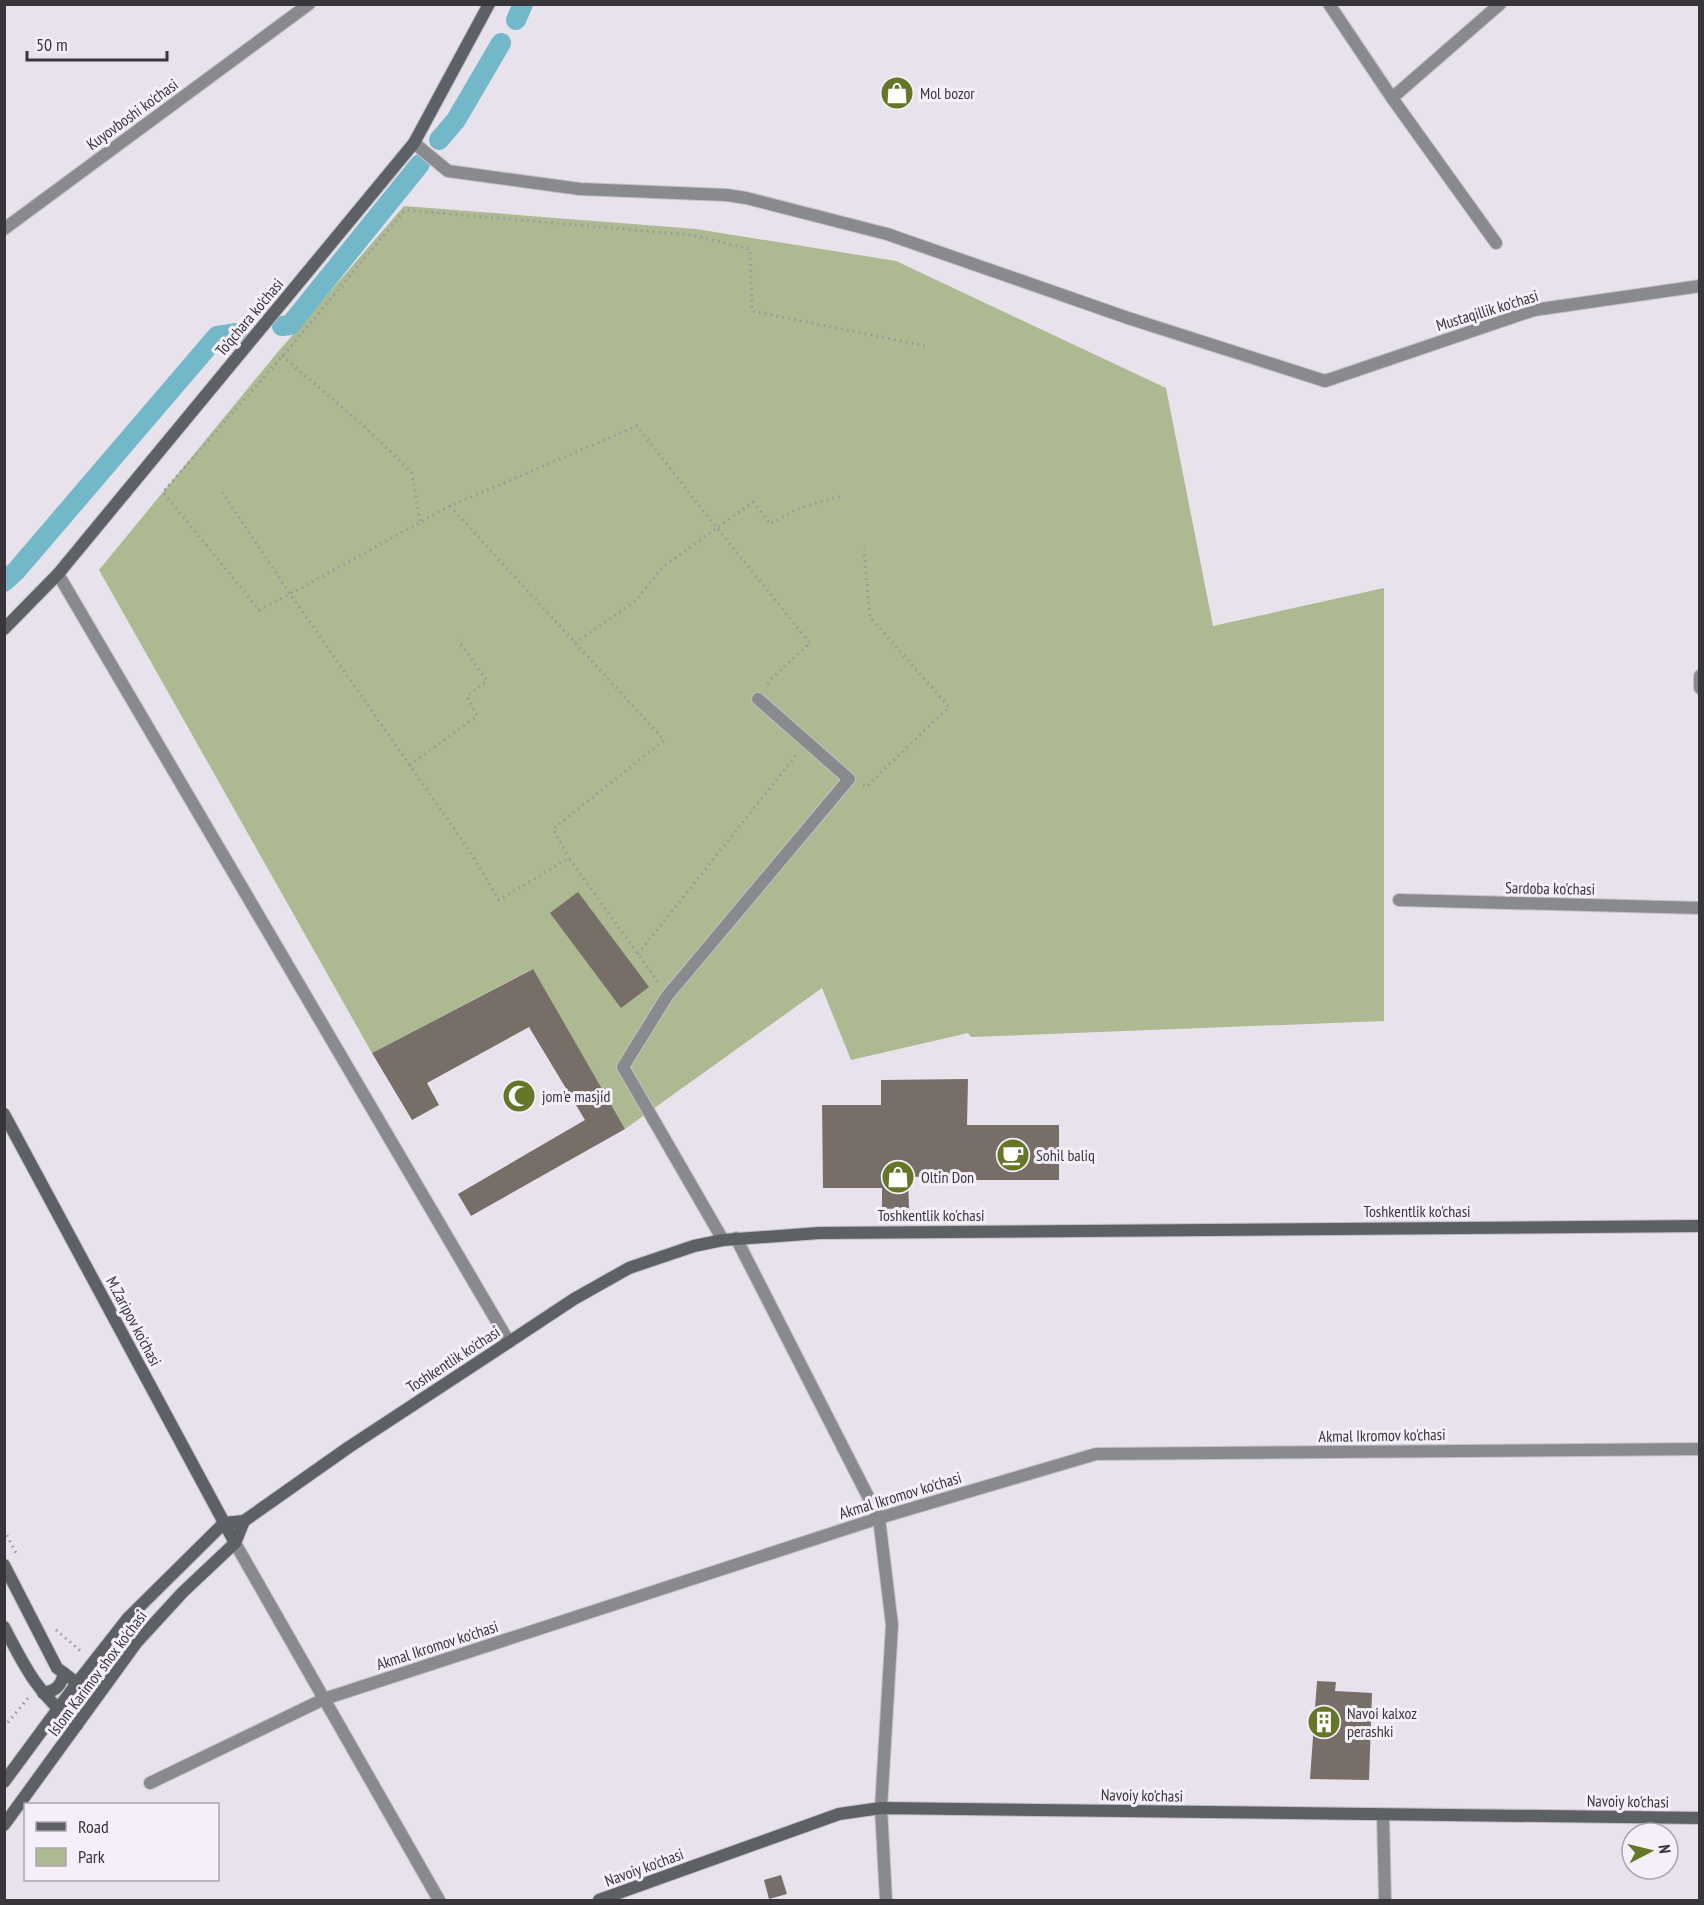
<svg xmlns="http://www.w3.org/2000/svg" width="1704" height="1905" font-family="'PT Sans Narrow',sans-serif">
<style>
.green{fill:#adb990}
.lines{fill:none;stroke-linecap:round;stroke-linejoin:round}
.canal{stroke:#72b8c9;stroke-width:20}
.building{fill:#766e67}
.lane-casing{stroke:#c4c0c8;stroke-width:14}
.street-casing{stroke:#c4c0c8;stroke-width:14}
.secondary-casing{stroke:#c4c0c8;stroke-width:14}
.path{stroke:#99959d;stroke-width:3;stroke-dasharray:1.5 4.5;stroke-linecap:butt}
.lane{stroke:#898a8e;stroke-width:12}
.street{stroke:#898a8e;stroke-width:12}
.secondary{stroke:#5d6065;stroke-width:12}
.labels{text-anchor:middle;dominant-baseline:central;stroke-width:6;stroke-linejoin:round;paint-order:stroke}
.poi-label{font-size:16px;fill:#38363a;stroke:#f5eff9;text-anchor:start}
.street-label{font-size:16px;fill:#38363a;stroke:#f5eff9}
</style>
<rect width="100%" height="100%" fill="#e7e2ec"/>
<path class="green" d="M404,206L696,229L896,261L1166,388L1213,626L1384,588V1021L971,1037L968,1033L851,1060L822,988L625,1129L532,969L372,1053L99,570L277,353Z"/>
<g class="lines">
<g class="canal">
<path d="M516,20L523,4"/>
<path d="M439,140L456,120L501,43"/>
<path d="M282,326L290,325L420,164"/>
<path d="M4,582L16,571L217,336L237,333"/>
</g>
</g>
<g class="building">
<path d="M578,892L649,987L621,1008L550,913Z"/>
<path d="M533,969L625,1129L471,1216L458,1194L585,1120L529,1027L427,1083L439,1105L412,1120L372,1053Z"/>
<path d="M968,1079L967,1125H1059V1180H969V1176L908,1177L909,1208L882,1209V1188H823L822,1105H881V1080Z"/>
<path d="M1317,1681L1336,1682L1335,1691L1372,1693L1369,1780L1310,1779Z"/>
<path d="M781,1875L787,1894L769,1899L764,1880Z"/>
</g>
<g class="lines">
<g class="lane-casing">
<g id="lane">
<path d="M414,143L448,171L580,189L726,195L746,198L887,234L1128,318L1325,381"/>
<path d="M58,574L509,1342"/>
<path d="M723,1240L623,1067L667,996L849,779L758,699"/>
</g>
</g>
<g class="street-casing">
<g id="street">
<path d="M1329,4L1392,98L1496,243"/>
<path d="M1392,98L1500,4"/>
<path d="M4,229L309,4"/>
<path d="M1325,381L1534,310L1700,286"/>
<path d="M1700,676V688"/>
<path d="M1399,900L1700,908"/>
<path d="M736,1238L879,1518L892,1625L881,1808L886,1900"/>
<path d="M235,1543L439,1900"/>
<path d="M150,1783L324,1699L879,1518L1096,1454L1700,1449"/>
<path d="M1383,1815L1385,1900"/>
</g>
</g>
<g class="secondary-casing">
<g id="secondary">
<path d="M4,629L58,574L414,143L489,4"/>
<path d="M4,1114L235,1543"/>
<path d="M4,1565L57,1668L77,1683L92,1702"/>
<path d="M4,1627C26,1670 39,1695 77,1725"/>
<path d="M43,1693C56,1691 61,1686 64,1673"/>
<path d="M4,1782L77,1683L128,1618L224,1523L244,1521L349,1447L509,1342L574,1299L629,1268L694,1246L723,1240L819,1233L1700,1226"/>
<path d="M4,1825L137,1642L183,1592L235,1543L244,1521"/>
<path d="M599,1900L839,1814L881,1808L1700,1818"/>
</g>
</g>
<g class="path">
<path d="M282,356L366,428L412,473L420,522"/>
<path d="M222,492L290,594L259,610L163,492L293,344L405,210L692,235L750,249L752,311L926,346"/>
<path d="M450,506L664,740L553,829L569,858"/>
<path d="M575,643L634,602L663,567L753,502L770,524L797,509L841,496"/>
<path d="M410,765L477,716L467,696L487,681L458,640"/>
<path d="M863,785L866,787L949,707L870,617L864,549"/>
<path d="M638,954L797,754"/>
<path d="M658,982L569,858L499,900L469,850L290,594L450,506L637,426L697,503L810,643L771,679L766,687"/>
<path d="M4,1530L17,1555"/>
<path d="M56,1630L83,1653"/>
<path d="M4,1727L29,1697"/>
</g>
<use href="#lane" class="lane"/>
<use href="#street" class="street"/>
<use href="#secondary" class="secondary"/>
</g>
<defs>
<g id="shop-disc" transform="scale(1.725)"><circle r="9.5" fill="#657726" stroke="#f5eff9"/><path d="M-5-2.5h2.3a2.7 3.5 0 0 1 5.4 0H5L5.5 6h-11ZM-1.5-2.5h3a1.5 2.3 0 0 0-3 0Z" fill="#fff"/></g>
<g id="mosque-disc" transform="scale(1.725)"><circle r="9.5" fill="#657726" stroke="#f5eff9"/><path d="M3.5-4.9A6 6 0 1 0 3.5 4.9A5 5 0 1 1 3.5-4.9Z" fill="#fff"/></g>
<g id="cafe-disc" transform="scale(1.725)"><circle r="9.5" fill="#657726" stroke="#f5eff9"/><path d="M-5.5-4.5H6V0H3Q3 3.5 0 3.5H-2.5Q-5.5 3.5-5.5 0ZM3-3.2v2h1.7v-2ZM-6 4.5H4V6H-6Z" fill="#fff"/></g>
<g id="building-disc" transform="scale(1.725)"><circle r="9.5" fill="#657726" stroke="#f5eff9"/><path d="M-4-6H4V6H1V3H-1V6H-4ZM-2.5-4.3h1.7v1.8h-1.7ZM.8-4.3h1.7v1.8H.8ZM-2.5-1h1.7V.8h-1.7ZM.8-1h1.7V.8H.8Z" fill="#fff"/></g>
</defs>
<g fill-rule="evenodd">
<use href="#shop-disc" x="897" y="93"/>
<use href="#mosque-disc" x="519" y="1096"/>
<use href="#cafe-disc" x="1013" y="1155"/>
<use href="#shop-disc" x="898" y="1177"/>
<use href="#building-disc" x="1324" y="1722"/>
</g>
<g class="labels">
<g class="poi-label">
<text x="920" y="93">Mol bozor</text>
<text x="542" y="1096">jom'e masjid</text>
<text x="1036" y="1155">Sohil baliq</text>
<text x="921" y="1177">Oltin Don</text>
<text x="1347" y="1713">Navoi kalxoz<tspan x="1347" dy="18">perashki</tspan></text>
</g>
<g class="street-label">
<text transform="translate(132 114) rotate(-36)">Kuyovboshi ko'chasi</text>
<text transform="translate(1487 310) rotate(-17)">Mustaqillik ko'chasi</text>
<text transform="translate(249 317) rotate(-50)">To'qchara ko'chasi</text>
<text transform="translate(1550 888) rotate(1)">Sardoba ko'chasi</text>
<text x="1417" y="1211">Toshkentlik ko'chasi</text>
<text x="931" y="1215">Toshkentlik ko'chasi</text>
<text transform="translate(134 1321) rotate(62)">M.Zaripov ko'chasi</text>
<text transform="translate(453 1359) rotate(-33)">Toshkentlik ko'chasi</text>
<text transform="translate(1382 1435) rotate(-1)">Akmal Ikromov ko'chasi</text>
<text transform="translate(900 1495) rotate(-17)">Akmal Ikromov ko'chasi</text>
<text transform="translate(437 1645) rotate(-18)">Akmal Ikromov ko'chasi</text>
<text transform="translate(97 1673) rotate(-53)">Islom Karimov shox ko'chasi</text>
<text transform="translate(1142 1795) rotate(1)">Navoiy ko'chasi</text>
<text transform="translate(1628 1801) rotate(1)">Navoiy ko'chasi</text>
<text transform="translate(644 1867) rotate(-20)">Navoiy ko'chasi</text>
</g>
</g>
<rect width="1704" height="1905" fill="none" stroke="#38363a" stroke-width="12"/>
<rect x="24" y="1803" width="195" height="78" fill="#f5eff9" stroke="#a9a5ad" stroke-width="1.5"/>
<rect x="36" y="1822" width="30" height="9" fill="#5d6065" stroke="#a9a5ad" stroke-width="1.5"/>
<text x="78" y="1833" font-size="18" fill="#38363a">Road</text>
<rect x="36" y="1848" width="30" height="18" fill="#adb990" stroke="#a9a5ad" stroke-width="1.5"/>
<text x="78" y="1863" font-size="18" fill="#38363a">Park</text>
<g transform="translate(1650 1851) rotate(83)"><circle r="28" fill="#f5eff9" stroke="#a9a5ad" stroke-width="1.5"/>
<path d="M0-4.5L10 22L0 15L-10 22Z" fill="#657726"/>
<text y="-9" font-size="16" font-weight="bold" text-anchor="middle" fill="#38363a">N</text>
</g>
<path d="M27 51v9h140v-9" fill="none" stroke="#38363a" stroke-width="3"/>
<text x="36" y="51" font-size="18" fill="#38363a" stroke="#f5eff9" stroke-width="4.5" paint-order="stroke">50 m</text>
</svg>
